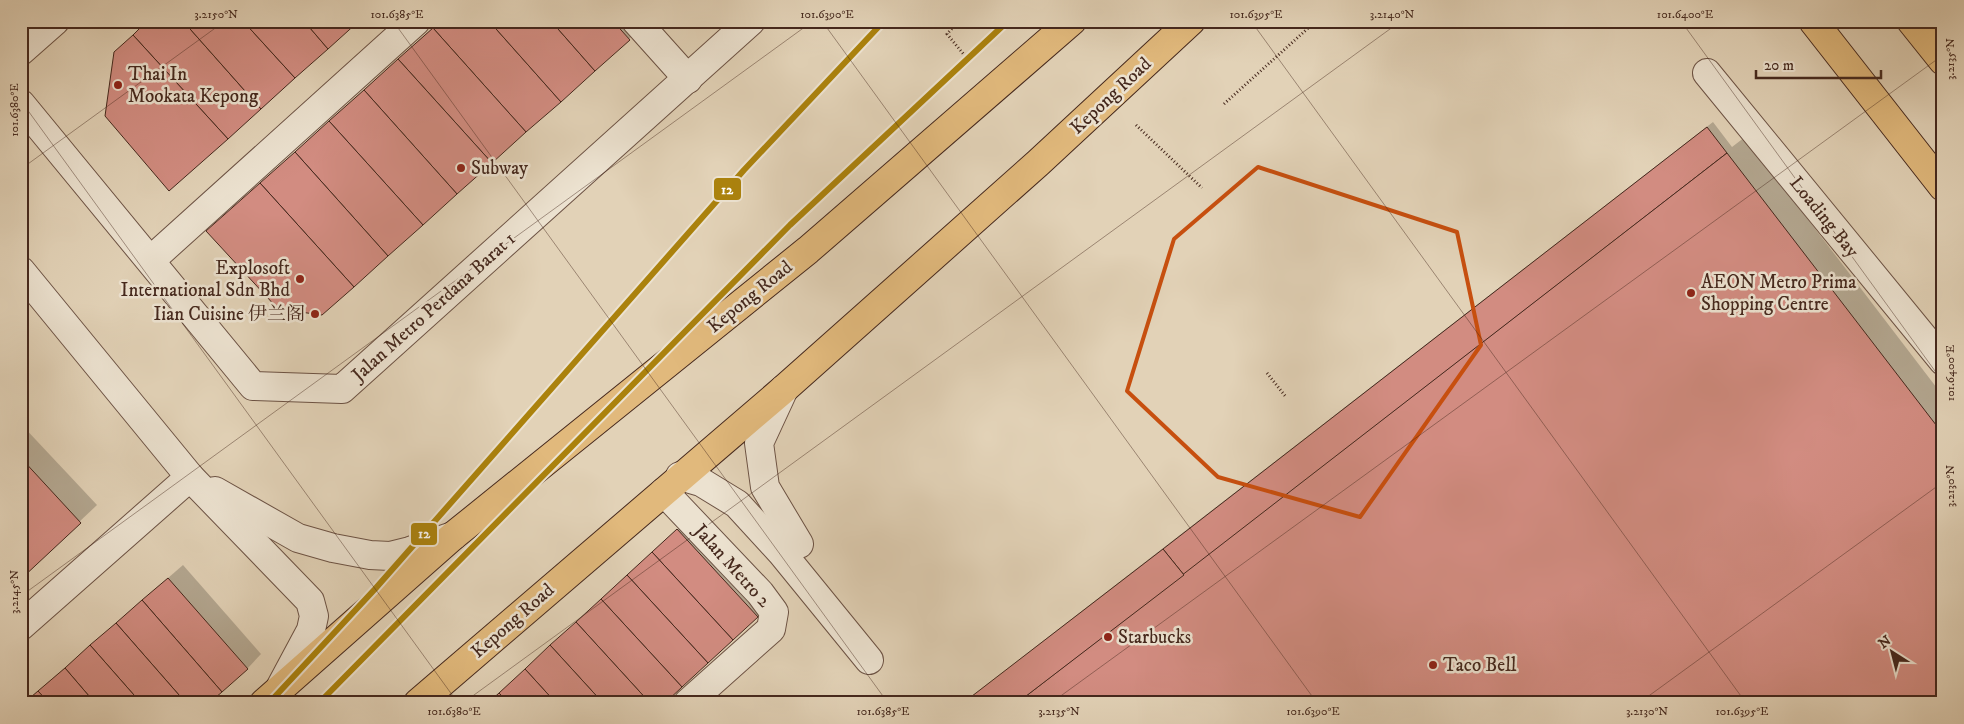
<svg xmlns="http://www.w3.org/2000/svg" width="1964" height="724" font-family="'IM FELL DW Pica','Noto Serif SC',serif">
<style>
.shadow{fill:#0003}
.building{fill:#d28c81;stroke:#45281d}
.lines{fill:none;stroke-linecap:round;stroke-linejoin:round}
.minor-casing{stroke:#6c5244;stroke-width:30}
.major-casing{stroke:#45281d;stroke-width:30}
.path{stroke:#45281d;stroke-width:3;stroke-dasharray:1 2.5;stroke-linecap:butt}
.minor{stroke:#ece2d0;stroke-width:28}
.major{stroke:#e1b97c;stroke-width:28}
.metro-1-casing{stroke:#ece2d0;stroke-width:10}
.metro-1{stroke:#ab820d;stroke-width:6}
.marked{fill:none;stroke:#c74f0f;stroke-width:4;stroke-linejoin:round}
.ticks{fill:none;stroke:#45281d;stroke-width:1;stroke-opacity:0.45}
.poi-dot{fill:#8f2418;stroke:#ece2d0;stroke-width:2}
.labels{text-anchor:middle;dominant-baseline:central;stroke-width:5;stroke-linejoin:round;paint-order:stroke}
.poi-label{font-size:19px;fill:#45281d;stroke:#ece2d0;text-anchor:start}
.street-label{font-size:19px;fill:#45281d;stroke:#ece2d0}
.line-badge{stroke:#ece2d0;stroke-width:2}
.badge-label{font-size:14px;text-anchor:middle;font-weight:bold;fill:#fff}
.neatline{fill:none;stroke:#45281d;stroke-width:2}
.ticks-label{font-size:12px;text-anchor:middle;fill:#45281d}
</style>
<rect width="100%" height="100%" fill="#e2d2b7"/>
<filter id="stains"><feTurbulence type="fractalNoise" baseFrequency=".004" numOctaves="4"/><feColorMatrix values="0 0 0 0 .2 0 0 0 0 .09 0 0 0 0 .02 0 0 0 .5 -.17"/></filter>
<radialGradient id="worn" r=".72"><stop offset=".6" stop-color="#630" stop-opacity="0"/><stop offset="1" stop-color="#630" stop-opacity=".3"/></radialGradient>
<g class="shadow">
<path d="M440,21L645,23L629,39L225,215Z"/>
<path d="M1713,122L1732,147L1745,137L1943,396V703H963Z"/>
<path d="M21,424L97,505L21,577Z"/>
<path d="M692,516L772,602L758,616L663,703H489Z"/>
<path d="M183,565L261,654L248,668L208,703H24Z"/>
</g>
<g class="building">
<path d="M147,21H183L261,109L228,139L133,35Z"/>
<path d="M183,21H243L295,78L261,109Z"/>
<path d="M243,21H304L328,49L295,78Z"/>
<path d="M304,21H359L328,49Z"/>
<path d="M441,21H489L561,102L526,132L433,28Z"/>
<path d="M489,21H551L595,71L561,102Z"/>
<path d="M551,21H613L630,40L595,71Z"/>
<path d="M433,28L526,132L492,163L398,59Z"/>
<path d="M133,35L228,139L169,191L105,116L114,52Z"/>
<path d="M398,59L492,163L457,194L364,90Z"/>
<path d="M364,90L457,194L423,225L329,121Z"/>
<path d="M329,121L423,225L388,256L295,152Z"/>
<path d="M1707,127L1727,153L1184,575L1163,549Z"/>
<path d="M295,152L388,256L354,287L260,183Z"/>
<path d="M1727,153L1943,434V703H1017Z"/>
<path d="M260,183L354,287L322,315L278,309L206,231Z"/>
<path d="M21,458L81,523L21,579Z"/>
<path d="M677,529L758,617L733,640L652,552Z"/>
<path d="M1163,549L1184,575L1017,703H963Z"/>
<path d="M652,552L733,640L708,663L627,575Z"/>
<path d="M627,575L708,663L682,687L601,599Z"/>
<path d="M168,578L248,669L222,692L142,600Z"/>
<path d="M601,599L682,687L665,703H650L576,622Z"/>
<path d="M142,600L222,692L209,703H186L116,623Z"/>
<path d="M576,622L650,703H603L550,645Z"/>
<path d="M116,623L186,703H141L90,645Z"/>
<path d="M90,645L141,703H95L65,668Z"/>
<path d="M550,645L603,703H556L525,669Z"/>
<path d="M65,668L95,703H49L38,691Z"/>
<path d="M525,669L556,703H509L499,693Z"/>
<path d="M38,691L49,703H24Z"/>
<path d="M499,693L509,703H488Z"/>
</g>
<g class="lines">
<g class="minor-casing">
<g id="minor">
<path d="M636,21L688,79"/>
<path d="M21,51L55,21"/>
<path d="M1707,73L1943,361"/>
<path d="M21,104L253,386L342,389L751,21"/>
<path d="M151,260L416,21"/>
<path d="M21,271L190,477L310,601L314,616L311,630L281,686"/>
<path d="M784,389L759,443L765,487L799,544"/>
<path d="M680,476L701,482L737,504L781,552L869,660"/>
<path d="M215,491L298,538L333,548L370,555L390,556L410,551L453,536"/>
<path d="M664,492L760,593L774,612L771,629L688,703"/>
<path d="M21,626L190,477"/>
</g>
</g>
<g class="major-casing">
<g id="major">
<path d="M1813,21L1943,187"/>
<path d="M1911,21L1943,61"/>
<path d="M264,703L453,536L808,250L1072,21"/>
<path d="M418,703L784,389L1038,163L1191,21"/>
</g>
</g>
<g class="path">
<path d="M959,21L947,34L970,62"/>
<path d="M1224,104L1316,21"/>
<path d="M1136,125L1202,188"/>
<path d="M1267,373L1286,397"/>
</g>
<use href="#minor" class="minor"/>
<use href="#major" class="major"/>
<g class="metro-1-casing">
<g id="metro-1">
<path d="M269,703L375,589L744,170L884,21"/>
<path d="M319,703L790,225L1008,21"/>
</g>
</g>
<use href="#metro-1" class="metro-1"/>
</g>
<path class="marked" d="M1258,167L1457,232L1481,345L1360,517L1218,477L1127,391L1174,239Z"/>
<path class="ticks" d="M393,21L888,703M822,21L1317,703M1251,21L1746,703M1681,21L1943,382M21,101L458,703M21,169L225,21M21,596L813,21M21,692L29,703M463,703L1401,21M1051,703L1943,55M1639,703L1943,482"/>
<g class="poi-dot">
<circle cx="118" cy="85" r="5"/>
<circle cx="461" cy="168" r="5"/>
<circle cx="300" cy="279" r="5"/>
<circle cx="1691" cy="293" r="5"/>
<circle cx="315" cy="314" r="5"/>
<circle cx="1108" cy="637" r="5"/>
<circle cx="1433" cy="665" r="5"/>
</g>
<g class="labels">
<g class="poi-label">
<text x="128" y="74">Thai In<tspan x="128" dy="22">Mookata Kepong</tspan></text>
<text x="471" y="168">Subway</text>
<text x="290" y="268" text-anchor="end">Explosoft<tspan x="290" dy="22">International Sdn Bhd</tspan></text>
<text x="1701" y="282">AEON Metro Prima<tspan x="1701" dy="22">Shopping Centre</tspan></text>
<text x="305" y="314" text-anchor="end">Iian Cuisine 伊兰阁</text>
<text x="1118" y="637">Starbucks</text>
<text x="1443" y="665">Taco Bell</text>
</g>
<g class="street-label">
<text transform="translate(1111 96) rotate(-43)">Kepong Road</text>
<text transform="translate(1824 217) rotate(51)">Loading Bay</text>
<text transform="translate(750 297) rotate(-39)">Kepong Road</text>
<text transform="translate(434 307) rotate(-42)">Jalan Metro Perdana Barat 1</text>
<text transform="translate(732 566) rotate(48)">Jalan Metro 2</text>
<text transform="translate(513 621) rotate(-41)">Kepong Road</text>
</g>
</g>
<g class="line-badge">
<rect x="713" y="177" width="29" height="24" rx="5" fill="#ab820d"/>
<rect x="410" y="522" width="28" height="24" rx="5" fill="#ab820d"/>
</g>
<g class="badge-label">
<text x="727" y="194">12</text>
<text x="424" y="538">12</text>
</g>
<rect width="1964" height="724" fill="none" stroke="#e2d2b7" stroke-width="55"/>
<g transform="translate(1892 652) rotate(324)" stroke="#ece2d0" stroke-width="4" paint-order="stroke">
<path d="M0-4L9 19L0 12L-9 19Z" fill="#45281d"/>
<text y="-8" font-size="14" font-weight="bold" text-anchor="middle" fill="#45281d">N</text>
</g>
<path d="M1756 70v8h125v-8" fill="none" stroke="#45281d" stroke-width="2.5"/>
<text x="1764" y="70" font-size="15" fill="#45281d" stroke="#ece2d0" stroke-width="4" paint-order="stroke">20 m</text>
<rect x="28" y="28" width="1908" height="668" class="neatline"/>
<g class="ticks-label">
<text x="216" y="18">3.2150°N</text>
<text x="397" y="18">101.6385°E</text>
<text x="827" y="18">101.6390°E</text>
<text x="1256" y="18">101.6395°E</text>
<text x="1392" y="18">3.2140°N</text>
<text x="1685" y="18">101.6400°E</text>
<text transform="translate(1950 59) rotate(-90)" y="4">3.2135°N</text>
<text transform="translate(14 110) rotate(-90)" y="4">101.6380°E</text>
<text transform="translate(1950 373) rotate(-90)" y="4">101.6400°E</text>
<text transform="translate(1950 486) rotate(-90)" y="4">3.2130°N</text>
<text transform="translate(14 592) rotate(-90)" y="4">3.2145°N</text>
<text x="454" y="715">101.6380°E</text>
<text x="883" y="715">101.6385°E</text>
<text x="1059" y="715">3.2135°N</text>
<text x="1313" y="715">101.6390°E</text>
<text x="1647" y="715">3.2130°N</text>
<text x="1742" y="715">101.6395°E</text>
</g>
<rect width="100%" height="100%" filter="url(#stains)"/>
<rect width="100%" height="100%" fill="url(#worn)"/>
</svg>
